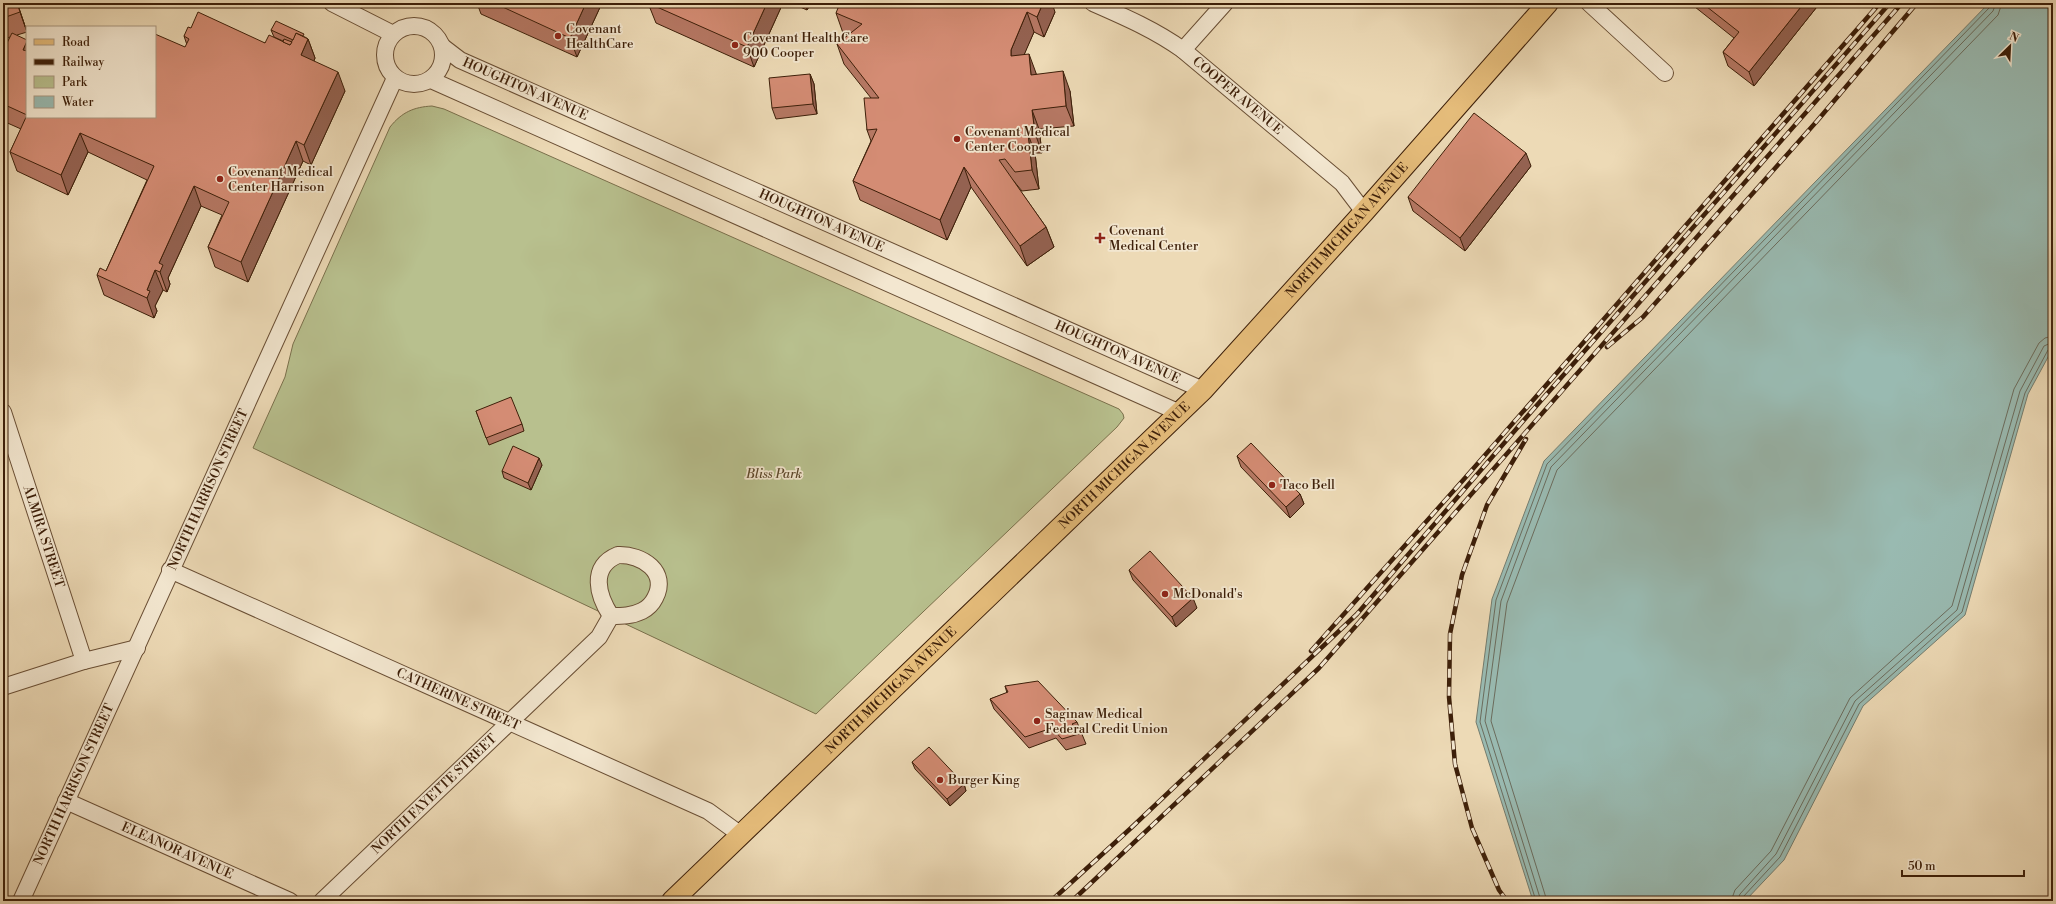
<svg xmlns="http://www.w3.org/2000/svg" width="2056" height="904" font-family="'Libre Bodoni',serif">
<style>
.green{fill:#b8c08e;stroke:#7a704c}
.water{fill:#99bab1;stroke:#747c6e}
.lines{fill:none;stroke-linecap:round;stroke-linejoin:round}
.shore{stroke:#6b6c5d;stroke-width:1}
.minor-casing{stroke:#694e34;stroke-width:18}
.major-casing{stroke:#3d1f09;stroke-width:22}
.minor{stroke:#f3e7d0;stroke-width:16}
.major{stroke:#e6bd7b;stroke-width:20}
.rail-casing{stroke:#3d1f09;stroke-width:4.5}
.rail{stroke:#f3e7d0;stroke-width:3;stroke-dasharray:9;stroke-linecap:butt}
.wall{fill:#b67864;stroke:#3d1f09}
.shaded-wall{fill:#946251;stroke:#3d1f09}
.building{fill:#d48c74;stroke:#3d1f09}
.poi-dot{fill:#8f2418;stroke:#f3e7d0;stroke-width:1.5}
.labels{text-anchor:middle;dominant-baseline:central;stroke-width:3.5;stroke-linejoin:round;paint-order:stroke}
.poi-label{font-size:13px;fill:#3d1f09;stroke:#f3e7d0;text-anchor:start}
.street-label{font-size:13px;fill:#3d1f09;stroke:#f3e7d0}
.park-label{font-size:13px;font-style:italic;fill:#5c472a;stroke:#f3e7d0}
</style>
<rect width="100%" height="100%" fill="#eddab6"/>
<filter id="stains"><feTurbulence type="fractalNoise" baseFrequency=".005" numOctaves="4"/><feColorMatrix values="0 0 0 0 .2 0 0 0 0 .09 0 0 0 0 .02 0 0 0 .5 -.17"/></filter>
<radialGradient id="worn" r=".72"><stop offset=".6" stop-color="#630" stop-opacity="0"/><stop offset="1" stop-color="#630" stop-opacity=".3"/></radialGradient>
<path class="green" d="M432,106L444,109L1119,409L1123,414L1124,418L1117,427L816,714L253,448L285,377L293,344L390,127C402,112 414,107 432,106Z"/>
<path class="water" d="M1989,3H2053V348L2028,394L1965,615L1863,706L1784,860L1745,901H1533L1476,722L1492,599L1544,461Z"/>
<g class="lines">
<g class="shore">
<path d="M1536,901L1480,722L1496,600L1547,464L1990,7L1991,3"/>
<path d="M1541,901L1485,721L1501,601L1551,467L1993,11L1996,3"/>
<path d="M1547,901L1491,721L1507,603L1557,470L1998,15L2002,3"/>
<path d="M1731,901L1735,890L1771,851L1850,698L1952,606L2014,389L2039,343L2045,338L2053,336"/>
<path d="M1737,901L1740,894L1776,854L1855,701L1957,610L2020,391L2044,346L2053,342"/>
<path d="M1742,901L1743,897L1780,857L1859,704L1962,612L2025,393L2048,350L2053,347"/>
</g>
<g class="minor-casing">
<g id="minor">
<path d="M332,3L393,34"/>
<path id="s1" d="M1093,3C1125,17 1155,30 1183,50L1342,183L1364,212"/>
<path d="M1589,3L1665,73"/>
<circle cx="414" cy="55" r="29"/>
<path id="s2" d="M443,47L460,60L1203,390"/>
<path d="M1183,50L1225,3"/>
<path d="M431,80L1180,413"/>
<path id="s3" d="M3,412L84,661"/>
<path d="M618,555C642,554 669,572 655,598C652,604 648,608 642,611C632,616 622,616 611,616C598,596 589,567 618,555Z"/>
<path id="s4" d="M170,570L708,811L741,835"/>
<path d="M3,687L84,661L137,648"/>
<path id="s5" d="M66,801L290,901"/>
<path id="s6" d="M21,901L395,78"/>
<path id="s7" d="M322,901L599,637L611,616"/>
</g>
</g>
<g class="major-casing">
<g id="major">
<path id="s8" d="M672,901L1203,390L1364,212L1548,3"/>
</g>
</g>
<use href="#minor" class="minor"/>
<use href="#major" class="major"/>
<g class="rail-casing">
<g id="rail">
<path d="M1607,347L1643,317L1817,121L1917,3"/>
<path d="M1311,651L1465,478L1880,3"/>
<path d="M1051,901L1131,828L1357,614L1524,420L1890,3"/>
<path d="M1072,901L1319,668L1902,3"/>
<path d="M1507,901L1499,890L1472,828L1455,764L1449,697L1450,634L1462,575L1487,505L1526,439"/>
</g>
</g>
<use href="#rail" class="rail"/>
</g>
<g class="wall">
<path d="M3,3H17L27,32L17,35L27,117H155L187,45L184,36L191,28L265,43L283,42V41L274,37L271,30L305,37L308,39L315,58L314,61L345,91L311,165L303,161L248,282L215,267L208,247L222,215L201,206L168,278L170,284L167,292L163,290L155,306L157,311L154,318L104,295L97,275L106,271L147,180L88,152L68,195L17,171L10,152L21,129L3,121V41L7,43L10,37L3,40Z"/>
<path d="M477,3H602L577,57L481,14Z"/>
<path d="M648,3H783L754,67L656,23Z"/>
<path d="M791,3H811L807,10Z"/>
<path d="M1690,3H1820L1754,86L1728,66L1723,52L1734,38Z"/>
<path d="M1055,12L1044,37L1034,32L1024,54L1036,74L1070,91L1074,126L1039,129L1042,153H1035L1039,189L1022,191L1012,179L1046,227L1054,247L1027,266L971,187L947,240L860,200L853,181L871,141L867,130L871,98L844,64L837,44L848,35L843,33L836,13Z"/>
<path d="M810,74L814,84L817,114L776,119L772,108Z"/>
<path d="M1531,166L1465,251L1413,211L1408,197Z"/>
<path d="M476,411L522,424L524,431L489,445Z"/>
<path d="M1237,456L1300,494L1304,504L1290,518L1241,467Z"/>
<path d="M542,465L531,490L504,478L502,471Z"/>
<path d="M1129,570L1197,608L1176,627L1133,580Z"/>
<path d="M1005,686L1077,722L1086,744L1066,750L1056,738L1029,748L994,709L990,699L1007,693Z"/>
<path d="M912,762L964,784L966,791L950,806L915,769Z"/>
</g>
<g class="shaded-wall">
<path d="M17,3L19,8L27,32Z"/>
<path d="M586,3H602L577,57L570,38Z"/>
<path d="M767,3H783L754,67L747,47Z"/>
<path d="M805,3H811L807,10Z"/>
<path d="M1043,3H1052L1055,12L1044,37L1037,17Z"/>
<path d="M1804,3H1820L1754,86L1749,72Z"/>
<path d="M1027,12L1034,32L1018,69L1011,56V50Z"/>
<path d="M308,39L315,58L308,74L301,55Z"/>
<path d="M27,41V59L23,50Z"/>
<path d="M1029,54L1036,73L1038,94L1031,75Z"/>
<path d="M1063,71L1070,91L1074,126L1066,106Z"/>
<path d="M338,72L345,91L311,165L304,145Z"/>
<path d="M810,74L814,84L817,114L813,104Z"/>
<path d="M1032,110L1039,129L1042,153L1035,133Z"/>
<path d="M80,133L88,152L68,195L61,175Z"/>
<path d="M1028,134L1035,153L1039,189L1032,170Z"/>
<path d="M296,141L303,161L248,282L241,262Z"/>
<path d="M1526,153L1531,166L1465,251L1460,238Z"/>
<path d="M964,167L971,187L947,240L940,220Z"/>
<path d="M194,186L201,206L168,278L170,284L167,292L160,272L159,263Z"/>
<path d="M1046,227L1054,247L1027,266L1020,246Z"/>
<path d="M155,270L163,290L155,306L157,311L154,318L147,298V290Z"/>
<path d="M539,458L542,465L531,490L528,483Z"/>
<path d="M1300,494L1304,504L1290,518L1286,507Z"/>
<path d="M1193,598L1197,608L1176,627L1172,617Z"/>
<path d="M964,784L966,791L950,806L947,799Z"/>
</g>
<g class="building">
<path d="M3,3H17L20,12L3,18Z"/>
<path d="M494,3H586L570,38Z"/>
<path d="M648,3H767L747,47Z"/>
<path d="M840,3H1043L1037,17L1027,12L1011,50V56L1029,54L1031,75L1063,71L1066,106L1032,110L1035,133L1028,134L1032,170L1015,172L1005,159L999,160L1046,227L1020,246L964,167L940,220L853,181L877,129L867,130L864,98H879L837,44L862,24L836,13Z"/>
<path d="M1702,3H1804L1749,72L1723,52L1739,32Z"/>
<path d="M198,12L265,43L269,35L290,45L296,33L308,39L301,55L338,72L304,145L296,141L241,262L208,247L229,202L194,186L159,263L163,265L160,272L155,270L147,290L150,291L147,298L97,275L100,268L106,271L154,166L80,133L61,175L10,152L27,115L3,104V41L7,43L12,33L27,40V41L23,50L27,51V117H155V34L185,47L189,39L184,36L188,27L191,28Z"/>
<path d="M276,21L304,34L303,36L296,33L293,40L271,30Z"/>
<path d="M284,39L292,42L290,45L283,42Z"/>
<path d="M810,74L813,104L772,108L769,78Z"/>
<path d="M1474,113L1526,153L1460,238L1408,197Z"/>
<path d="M511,397L522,424L486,438L476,411Z"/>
<path d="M1251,443L1300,494L1286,507L1237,456Z"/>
<path d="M513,446L539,458L528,483L502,471Z"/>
<path d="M1150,551L1193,598L1172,617L1129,570Z"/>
<path d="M1038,681L1077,722L1072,724L1082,733L1062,739L1052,728L1025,737L990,699L1008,692L1005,686Z"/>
<path d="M929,747L964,784L947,799L912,762Z"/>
</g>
<g class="poi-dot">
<circle cx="558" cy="36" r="4"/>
<circle cx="735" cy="45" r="4"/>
<circle cx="957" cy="139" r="4"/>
<circle cx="220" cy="179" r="4"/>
<path d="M1098 232h4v4h4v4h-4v4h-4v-4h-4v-4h4z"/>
<circle cx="1272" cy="485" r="4"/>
<circle cx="1165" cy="594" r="4"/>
<circle cx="1037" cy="721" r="4"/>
<circle cx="940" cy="780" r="4"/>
</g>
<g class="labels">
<g class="poi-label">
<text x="566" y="29">Covenant<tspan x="566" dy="15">HealthCare</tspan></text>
<text x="743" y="38">Covenant HealthCare<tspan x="743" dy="15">900 Cooper</tspan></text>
<text x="965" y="132">Covenant Medical<tspan x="965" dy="15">Center Cooper</tspan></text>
<text x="228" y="172">Covenant Medical<tspan x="228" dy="15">Center Harrison</tspan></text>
<text x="1109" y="231">Covenant<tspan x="1109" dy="15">Medical Center</tspan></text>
<text x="1280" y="485">Taco Bell</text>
<text x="1173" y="594">McDonald's</text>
<text x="1045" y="714">Saginaw Medical<tspan x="1045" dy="15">Federal Credit Union</tspan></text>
<text x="948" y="780">Burger King</text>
</g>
<g class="street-label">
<text stroke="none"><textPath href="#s2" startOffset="93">HOUGHTON AVENUE</textPath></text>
<text stroke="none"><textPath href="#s1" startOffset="173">COOPER AVENUE</textPath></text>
<text stroke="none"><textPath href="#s2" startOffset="417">HOUGHTON AVENUE</textPath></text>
<text stroke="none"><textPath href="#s8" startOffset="952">NORTH MICHIGAN AVENUE</textPath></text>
<text stroke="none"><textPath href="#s2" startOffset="741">HOUGHTON AVENUE</textPath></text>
<text stroke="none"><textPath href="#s8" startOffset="628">NORTH MICHIGAN AVENUE</textPath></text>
<text stroke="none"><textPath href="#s6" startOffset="452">NORTH HARRISON STREET</textPath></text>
<text stroke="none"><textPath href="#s3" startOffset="131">ALMIRA STREET</textPath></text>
<text stroke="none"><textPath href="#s8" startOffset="304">NORTH MICHIGAN AVENUE</textPath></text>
<text stroke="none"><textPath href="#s4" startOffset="316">CATHERINE STREET</textPath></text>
<text stroke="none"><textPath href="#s6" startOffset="128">NORTH HARRISON STREET</textPath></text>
<text stroke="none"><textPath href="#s7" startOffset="155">NORTH FAYETTE STREET</textPath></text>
<text stroke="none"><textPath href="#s5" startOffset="122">ELEANOR AVENUE</textPath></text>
</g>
<g class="park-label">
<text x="774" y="474">Bliss Park</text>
</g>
</g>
<rect width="2056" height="904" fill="none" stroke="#eddab6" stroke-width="16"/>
<rect x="4" y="4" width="2048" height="896" fill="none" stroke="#3d1f09" stroke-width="2"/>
<rect x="8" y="8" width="2040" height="888" fill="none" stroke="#3d1f09"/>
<rect x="26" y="26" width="130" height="92" fill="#f3e7d0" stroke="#aa9780"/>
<rect x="34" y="39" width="20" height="6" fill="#e6bd7b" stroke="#aa9780"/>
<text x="62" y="46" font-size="12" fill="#3d1f09">Road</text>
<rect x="34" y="59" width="20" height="6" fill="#3d1f09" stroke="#aa9780"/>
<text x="62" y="66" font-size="12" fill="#3d1f09">Railway</text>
<rect x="34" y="76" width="20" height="12" fill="#b8c08e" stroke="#aa9780"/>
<text x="62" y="86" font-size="12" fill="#3d1f09">Park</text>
<rect x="34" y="96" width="20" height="12" fill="#99bab1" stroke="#aa9780"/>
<text x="62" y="106" font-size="12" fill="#3d1f09">Water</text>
<g transform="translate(2010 46) rotate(24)" stroke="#f3e7d0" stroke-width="3" paint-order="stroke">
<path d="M0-3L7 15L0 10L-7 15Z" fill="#3d1f09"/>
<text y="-6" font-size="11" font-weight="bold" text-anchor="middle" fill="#3d1f09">N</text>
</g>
<path d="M1902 870v6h122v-6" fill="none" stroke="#3d1f09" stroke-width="2"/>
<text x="1908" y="870" font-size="12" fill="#3d1f09" stroke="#f3e7d0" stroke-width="3" paint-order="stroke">50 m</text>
<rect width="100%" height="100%" filter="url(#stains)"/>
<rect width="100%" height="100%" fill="url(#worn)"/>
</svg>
